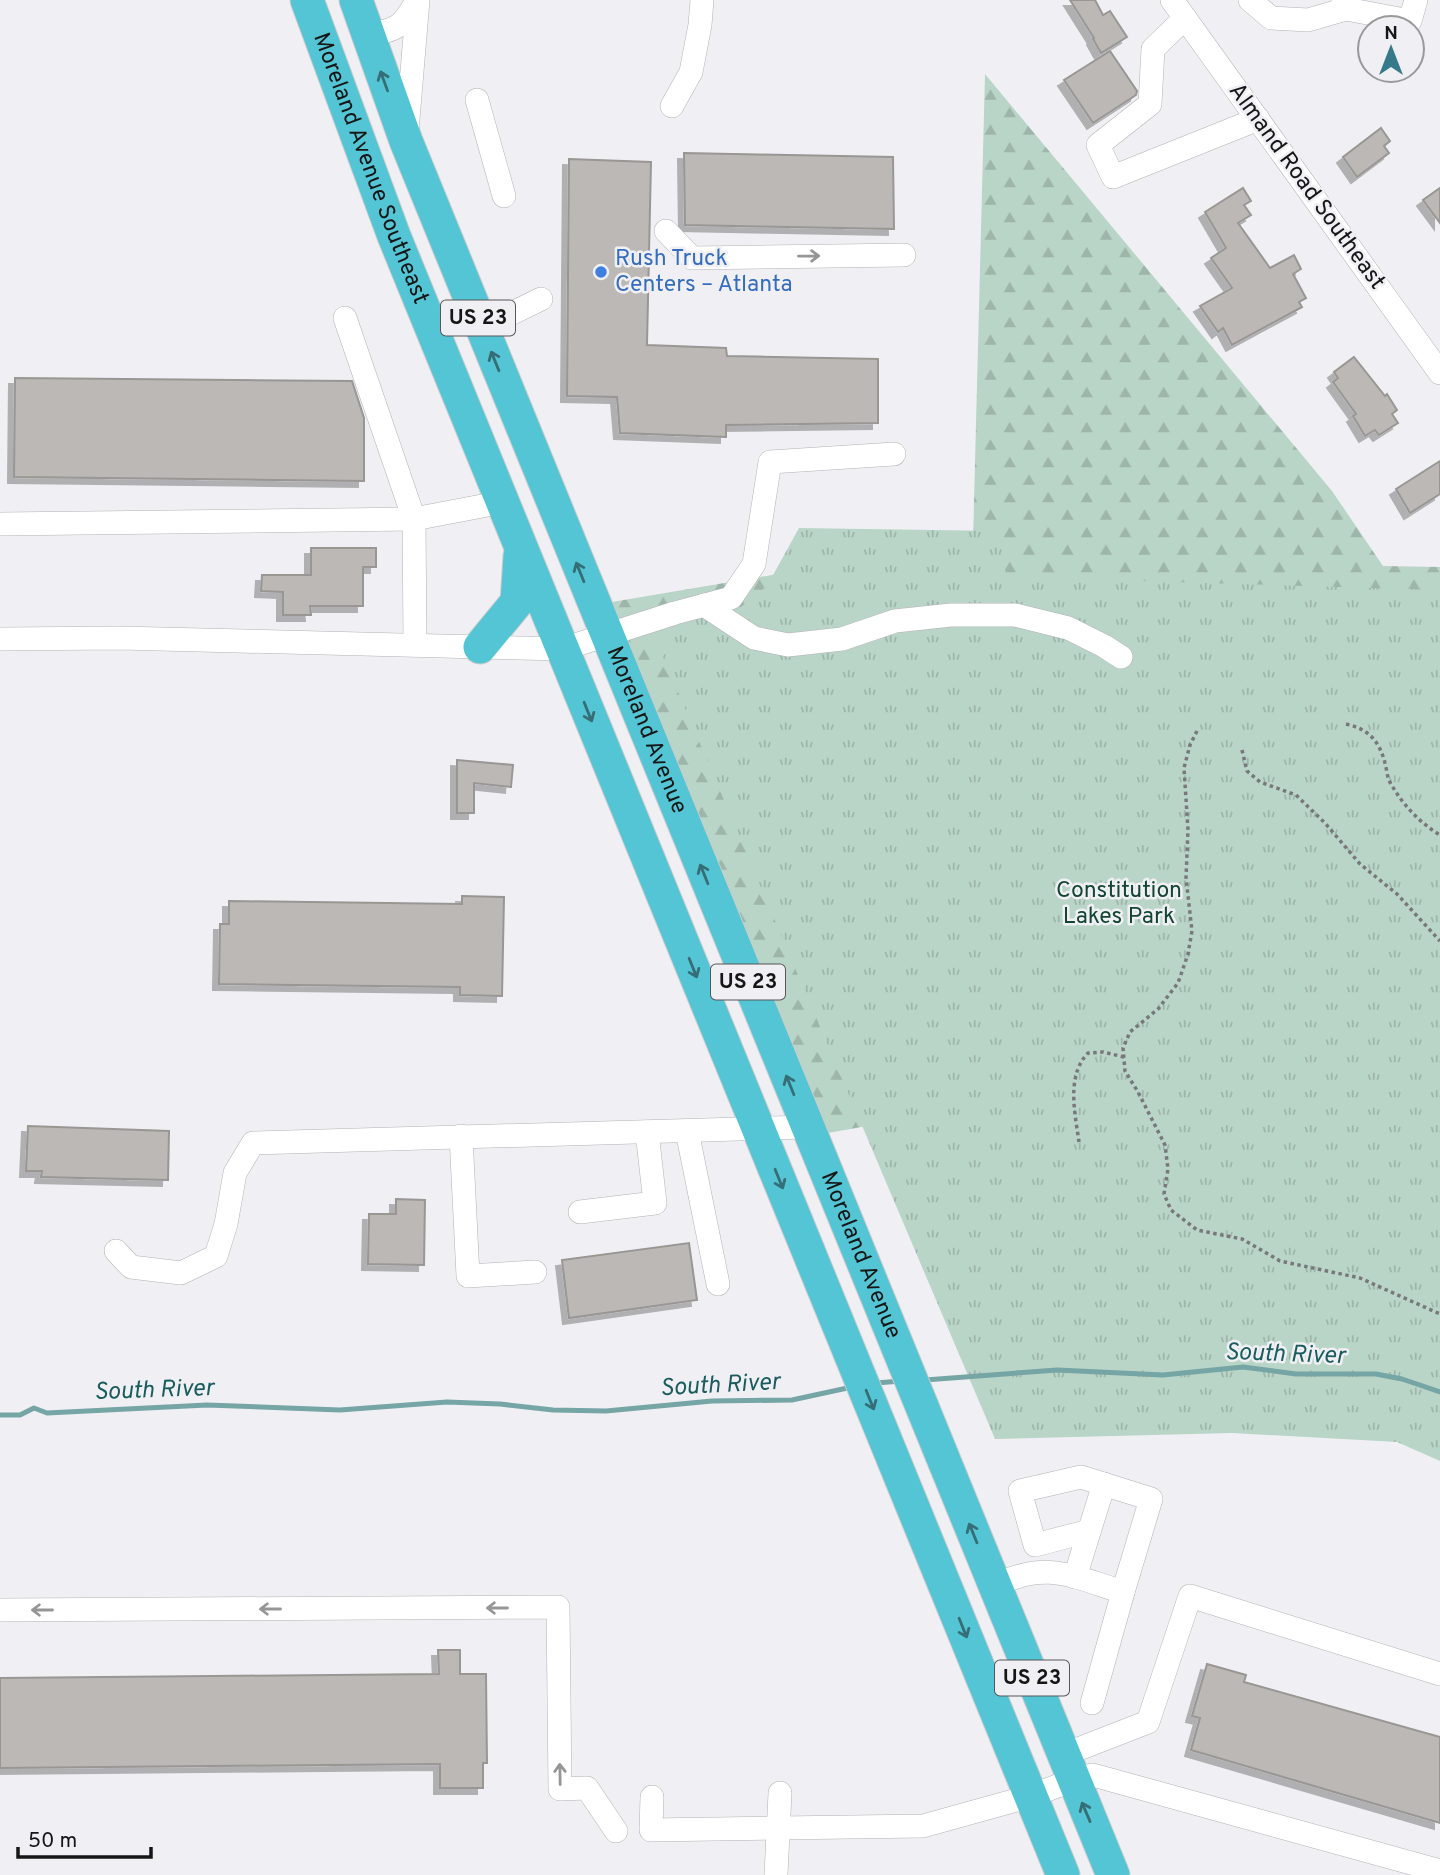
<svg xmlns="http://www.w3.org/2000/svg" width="1440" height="1875" font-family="Overpass,sans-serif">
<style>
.forest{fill:url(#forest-firs)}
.park{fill:url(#park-tufts)}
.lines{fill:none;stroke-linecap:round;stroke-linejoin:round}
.stream{stroke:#76a5a5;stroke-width:5}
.building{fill:#bbb8b6;stroke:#999694;stroke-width:2;filter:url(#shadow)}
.minor-casing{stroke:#b2b2b5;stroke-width:24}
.highway-casing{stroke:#ccc;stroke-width:35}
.path{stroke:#78787b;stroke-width:3.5;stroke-dasharray:3.5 3.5;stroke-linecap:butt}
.minor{stroke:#fff;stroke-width:23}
.highway{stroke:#54c5d4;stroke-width:33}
.oneway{stroke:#356e76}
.oneway2{stroke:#969697}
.shop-dot{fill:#3f7fe0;stroke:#f0f0f4;stroke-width:2.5}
.labels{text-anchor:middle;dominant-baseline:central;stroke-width:5;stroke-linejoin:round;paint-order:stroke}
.shield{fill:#f0f0f4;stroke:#575759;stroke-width:2}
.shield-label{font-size:21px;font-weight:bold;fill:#161617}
.street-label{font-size:23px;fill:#161617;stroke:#f0f0f4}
.shop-label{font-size:23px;fill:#366cbe;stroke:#f0f0f4;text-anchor:start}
.park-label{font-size:23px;fill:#124633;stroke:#f0f0f4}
.water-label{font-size:24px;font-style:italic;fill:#1a5c5d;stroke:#f0f0f4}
</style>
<defs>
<pattern id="forest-firs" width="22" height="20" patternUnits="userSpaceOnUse" patternTransform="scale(1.75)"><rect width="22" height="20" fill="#b9d5c7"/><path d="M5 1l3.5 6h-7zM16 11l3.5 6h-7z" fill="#9eb6aa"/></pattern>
<pattern id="park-tufts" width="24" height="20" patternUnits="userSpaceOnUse" patternTransform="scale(1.75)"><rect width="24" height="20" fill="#b9d5c7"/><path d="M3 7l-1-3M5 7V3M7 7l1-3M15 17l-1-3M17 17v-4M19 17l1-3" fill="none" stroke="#9eb6aa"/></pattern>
<filter id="shadow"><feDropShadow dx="-6" dy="6" stdDeviation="0" flood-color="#0004"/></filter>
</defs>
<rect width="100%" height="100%" fill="#f0f0f4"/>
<path class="forest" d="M985,74L1332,491L1383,566L1440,567V1057H1252L828,1133L612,602L973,541Z"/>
<path class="park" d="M799,528L1001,531L1006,577L1440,590V1461L1397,1442L1232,1433L995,1439L653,633L695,607H741L767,586Z"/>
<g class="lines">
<g class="stream">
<path d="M925,1380L1057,1370L1163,1375L1243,1367L1296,1374H1376L1402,1379L1440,1392"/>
<path d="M876,1383L901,1381"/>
<path d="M0,1415H20L34,1408L47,1413L207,1405L340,1410L447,1402L500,1404L553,1410L606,1411L712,1401L792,1400L852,1387"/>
</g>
</g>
<g class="building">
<path d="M1070,0H1095L1103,15L1110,11L1127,37L1101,53L1093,39L1094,38Z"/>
<path d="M1110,51L1137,91L1136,95L1093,123L1064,80Z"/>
<path d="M1381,128L1390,141L1384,146L1389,153L1357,177L1343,157Z"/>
<path d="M684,153L893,157L894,229L685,225Z"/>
<path d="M569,159L651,162L647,345L726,348L727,356L878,359V423L726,425V437L620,433L617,397L567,396Z"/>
<path d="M1243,188L1251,201L1244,205L1251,215L1238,223L1270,268L1294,255L1301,269L1293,274L1306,298L1299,302L1302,307L1232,345L1223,328L1218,332L1200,306L1232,288L1211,258L1226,248L1205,212Z"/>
<path d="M1440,188V223L1423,200Z"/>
<path d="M1354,357L1385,396L1387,394L1397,410L1392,414L1398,423L1379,435L1375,430L1365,436L1353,416L1356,414L1333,382L1338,378L1334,372Z"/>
<path d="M15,378L352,381L364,418V481L14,477Z"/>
<path d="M1440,461V494L1410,513L1396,489Z"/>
<path d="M311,548H376V567H363V606H310L311,615H283V592L261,591L262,575H311Z"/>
<path d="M457,760L513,765L511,787L474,783V813H457Z"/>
<path d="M462,896L504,897L502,996L460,995V987L219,984L220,924H229V901L462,904Z"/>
<path d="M28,1126L169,1131L168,1180L41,1177L42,1171H26Z"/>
<path d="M396,1199L425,1200L424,1265L368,1264L369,1214H396Z"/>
<path d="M689,1243L697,1300L569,1318L562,1260Z"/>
<path d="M438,1650H460V1674H486L487,1763H483V1788H440V1764L0,1768V1678L439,1674Z"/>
<path d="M1207,1664L1246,1675L1244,1682L1440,1737V1823L1191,1750L1200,1718L1192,1716Z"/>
</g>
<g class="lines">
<g class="minor-casing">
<g id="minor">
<path d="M1172,0L1440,373"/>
<path d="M1250,0L1271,18L1308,20L1346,9"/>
<path d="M1343,0L1346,9L1410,21L1416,0"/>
<path d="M1185,18L1153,49L1150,104L1098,145L1113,177L1258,119"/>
<path d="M367,35C397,30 403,27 417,0"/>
<path d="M477,100L504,196"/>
<path d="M672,106L691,72L700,25L702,0"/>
<path d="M407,131L418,0"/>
<path d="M666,231L692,258L904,255"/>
<path d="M482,328L541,299"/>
<path d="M0,524L414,519L345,318"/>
<path d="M704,605L754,638L788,645L842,639L895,621L951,615H1015L1068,628L1104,646L1121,657"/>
<path d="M0,639L120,638L563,649L675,613L731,598L754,564L770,462L894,454"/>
<path d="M415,645L414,519L503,502"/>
<path d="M687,1131L718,1284"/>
<path d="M461,1136L468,1276L535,1272"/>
<path d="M580,1212L655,1203L647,1132"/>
<path d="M116,1251L131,1267L181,1273L216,1256L226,1224L235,1173L253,1143L807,1127"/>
<path d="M1089,1531L1035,1545L1020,1491L1081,1477L1151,1499L1123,1592"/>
<path d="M1075,1577L1104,1484"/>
<path d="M994,1586C1047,1560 1071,1576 1123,1592L1092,1703"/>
<path d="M0,1610L558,1607L560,1789L587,1788L616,1831"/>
<path d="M1063,1755L1148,1722L1190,1596L1440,1674"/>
<path d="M652,1797L651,1830L923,1826L1031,1796L1073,1780L1093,1775L1440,1871"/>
<path d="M776,1874L780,1793"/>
</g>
</g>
<g class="highway-casing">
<g id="highway">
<path id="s1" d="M307,0L394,236L1063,1875"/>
<path id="s2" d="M356,0L406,141L1113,1875"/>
<path d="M480,647L517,602L520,556"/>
</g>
</g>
<g class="path">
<path d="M1346,724C1368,729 1379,740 1385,763C1387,770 1387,778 1391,784C1403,805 1420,823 1440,835"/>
<path d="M1197,731L1190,745L1184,768L1188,830L1186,878L1192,931L1188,954L1178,983L1158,1009L1130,1032L1123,1048L1125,1071L1138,1092L1165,1145L1168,1169L1164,1194L1171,1210L1197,1230L1242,1239L1280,1261L1360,1278L1440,1314"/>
<path d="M1242,750L1247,771L1260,782L1296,795L1325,823L1360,864L1397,894L1440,941"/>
<path d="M1079,1142C1075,1113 1066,1076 1088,1053L1103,1052L1124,1057"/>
</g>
<use href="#minor" class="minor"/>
<use href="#highway" class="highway"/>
</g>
<defs><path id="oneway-shaft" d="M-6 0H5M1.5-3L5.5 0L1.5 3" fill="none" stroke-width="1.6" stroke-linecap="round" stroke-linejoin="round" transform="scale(1.75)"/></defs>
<g class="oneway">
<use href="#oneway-shaft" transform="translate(384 81) rotate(-110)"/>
<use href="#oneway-shaft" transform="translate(495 361) rotate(-112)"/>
<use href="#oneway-shaft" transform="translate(580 572) rotate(-112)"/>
<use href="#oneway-shaft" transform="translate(588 712) rotate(68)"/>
<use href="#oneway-shaft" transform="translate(704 874) rotate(-112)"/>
<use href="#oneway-shaft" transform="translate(693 968) rotate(68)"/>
<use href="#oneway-shaft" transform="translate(790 1085) rotate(-112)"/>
<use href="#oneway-shaft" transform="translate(779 1179) rotate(68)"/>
<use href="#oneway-shaft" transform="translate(870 1400) rotate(68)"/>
<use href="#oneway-shaft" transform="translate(973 1533) rotate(-112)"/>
<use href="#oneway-shaft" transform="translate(963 1628) rotate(68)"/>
<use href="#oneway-shaft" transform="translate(1086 1812) rotate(-113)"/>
</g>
<g class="oneway2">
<use href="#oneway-shaft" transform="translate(809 256) rotate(-1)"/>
<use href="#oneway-shaft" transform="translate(497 1608) rotate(180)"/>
<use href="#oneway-shaft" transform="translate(270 1609) rotate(180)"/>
<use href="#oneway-shaft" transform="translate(42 1610) rotate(180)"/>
<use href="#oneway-shaft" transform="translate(560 1774) rotate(-91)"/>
</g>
<circle class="shop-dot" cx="601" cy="272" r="7"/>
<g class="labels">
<g class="shield">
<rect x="441" y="300.5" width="74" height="35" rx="5"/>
<rect x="711" y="964.5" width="74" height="35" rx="5"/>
<rect x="995" y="1660.5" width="74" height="35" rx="5"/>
</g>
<g class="shield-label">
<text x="478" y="318">US 23</text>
<text x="748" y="982">US 23</text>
<text x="1032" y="1678">US 23</text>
</g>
<g class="street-label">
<text stroke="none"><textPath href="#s1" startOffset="180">Moreland Avenue Southeast</textPath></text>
<text transform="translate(1306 187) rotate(54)">Almand Road Southeast</text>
<text stroke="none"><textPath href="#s2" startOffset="786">Moreland Avenue</textPath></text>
<text stroke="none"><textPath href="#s2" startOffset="1353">Moreland Avenue</textPath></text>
</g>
<g class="shop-label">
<text x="615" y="259">Rush Truck<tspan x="615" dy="26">Centers – Atlanta</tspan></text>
</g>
<g class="park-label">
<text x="1119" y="891">Constitution<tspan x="1119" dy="26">Lakes Park</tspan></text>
</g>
<g class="water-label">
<text transform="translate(1285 1355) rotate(2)">South River</text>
<text transform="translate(720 1386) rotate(-3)">South River</text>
<text transform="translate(154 1391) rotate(-2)">South River</text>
</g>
</g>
<g transform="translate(1391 49)"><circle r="33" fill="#f0f0f4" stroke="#99999c" stroke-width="2"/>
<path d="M0-5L12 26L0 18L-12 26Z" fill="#36798a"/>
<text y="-10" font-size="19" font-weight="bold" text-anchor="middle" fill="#161617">N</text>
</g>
<path d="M18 1847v10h133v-10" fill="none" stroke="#161617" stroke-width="3.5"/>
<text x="28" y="1847" font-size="21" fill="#161617" stroke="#f0f0f4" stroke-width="5" paint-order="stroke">50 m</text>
</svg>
